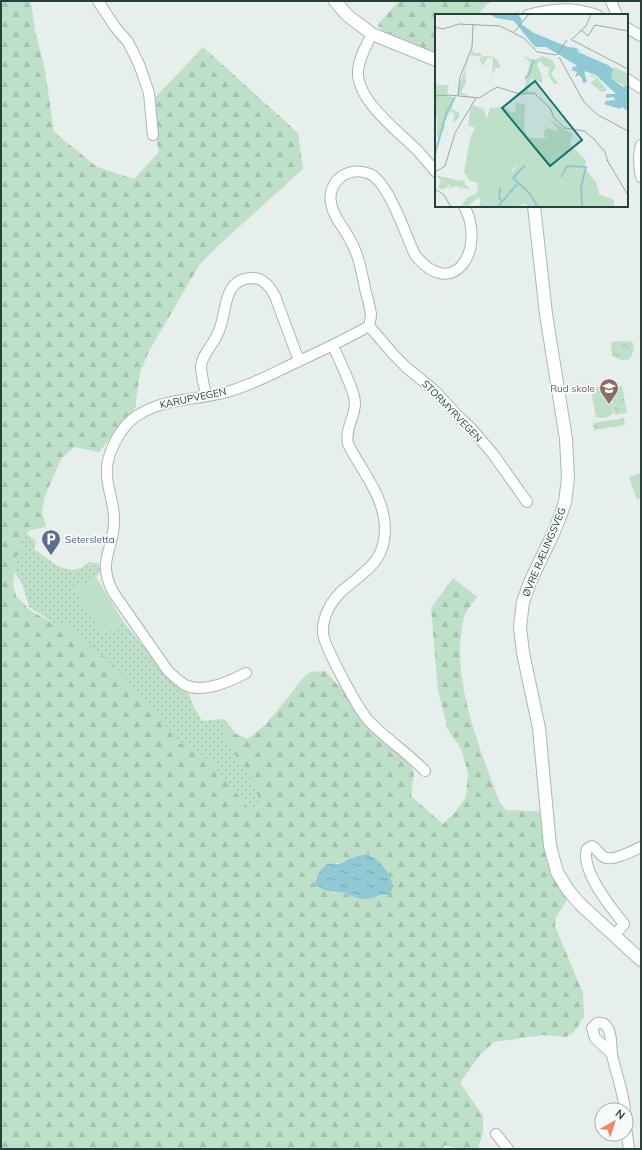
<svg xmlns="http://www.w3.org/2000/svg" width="642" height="1150" font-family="Mulish,sans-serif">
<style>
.grass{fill:url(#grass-dots)}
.forest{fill:url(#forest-firs);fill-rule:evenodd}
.park{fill:url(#park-crowns)}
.pitch{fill:#bfe0c8}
.water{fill:url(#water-ripples)}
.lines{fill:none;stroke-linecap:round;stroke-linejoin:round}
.minor-casing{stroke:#a8b8b2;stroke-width:12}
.secondary-casing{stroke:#a4bbb3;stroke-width:14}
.minor{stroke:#fff;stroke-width:10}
.secondary{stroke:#fff;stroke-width:12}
.labels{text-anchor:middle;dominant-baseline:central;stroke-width:3.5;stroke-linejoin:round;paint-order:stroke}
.education-label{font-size:10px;fill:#785e54;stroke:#f7fbf9;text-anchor:end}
.street-label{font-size:10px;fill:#24423a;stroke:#f7fbf9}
.service-label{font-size:10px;fill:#4e5e75;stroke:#f7fbf9;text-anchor:start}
.inset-river{fill:none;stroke:#8ec9d4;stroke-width:2}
.inset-road{fill:none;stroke:#98aaa4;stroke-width:1}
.view{fill:#0f766e;fill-opacity:0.15;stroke:#0f766e;stroke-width:2}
.inset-edge{fill:none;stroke:#24423a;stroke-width:2}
</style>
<defs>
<pattern id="grass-dots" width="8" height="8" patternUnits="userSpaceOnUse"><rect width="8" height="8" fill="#bfe0c8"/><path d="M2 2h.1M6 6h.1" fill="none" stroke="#a4c1ad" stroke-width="1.8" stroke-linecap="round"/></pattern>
<pattern id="forest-firs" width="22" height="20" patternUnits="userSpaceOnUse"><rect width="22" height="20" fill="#bfe0c8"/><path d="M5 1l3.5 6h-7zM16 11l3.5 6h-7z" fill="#a4c1ad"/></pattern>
<pattern id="park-crowns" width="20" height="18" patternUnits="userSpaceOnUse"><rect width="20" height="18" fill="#bfe0c8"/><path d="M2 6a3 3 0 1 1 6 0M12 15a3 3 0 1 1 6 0" fill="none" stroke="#a4c1ad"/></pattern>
<pattern id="water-ripples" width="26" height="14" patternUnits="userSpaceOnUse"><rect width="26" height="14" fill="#8ec9d4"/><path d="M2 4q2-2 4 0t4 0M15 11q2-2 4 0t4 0" fill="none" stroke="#74a5ad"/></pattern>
</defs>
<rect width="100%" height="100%" fill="#e6efeb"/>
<path class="grass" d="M23,531L36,541L34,549C51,561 70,581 89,562L98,563L101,570L96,577L76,590L102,634L123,621L169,679L189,694L193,705L202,721L224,719L240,739L285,875L77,638L29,607L22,583L1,555Z"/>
<g class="forest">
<path d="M1,1H23L31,3L36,35L45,70L54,132L97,167L134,179L159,152L149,104L203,47L298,133L303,169L218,246L200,264L149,351L140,373L135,408L99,452L74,447L61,459L45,496L42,513L46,527L30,530L21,540L15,562L13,584L16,596L31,611L49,621L66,626L99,652L118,670L152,708L177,741L209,760L250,810L254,811L261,804L252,780L229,745L220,727L248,739L265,725L290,695L299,682L310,672L325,671L366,716L408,758L414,773L411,796L443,824L456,811L466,797L468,773L461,749L448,730L438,691L431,608L453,578L477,597C473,603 466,610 464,617C449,676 480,749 500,803L506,810L549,812L548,830L569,897L556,917L555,926L583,993L584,1017L574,1032L566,1037L543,1035L494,1042L479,1056L460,1083L483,1116V1132L478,1149H460L444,1145L443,1149H1ZM367,854L371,855L383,866L385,895L365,899L339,892L333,893L315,879L322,869L335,863H341L344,860Z"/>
<path d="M399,1H492L487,4L478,15H436V57L389,36L378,26L380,22Z"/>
</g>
<g class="park">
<path d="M622,341L632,342L634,344L633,352L630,359C624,361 616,360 612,355L611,342Z"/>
<path d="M622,386L627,413L615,415L610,388Z"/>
<path d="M624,418L625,425L594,430L593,423Z"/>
</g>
<g class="pitch">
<path d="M597,387H606L610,389L614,412C609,418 603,419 596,417L591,391Z"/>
<path d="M641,473V498L637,500L629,477Z"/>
<path d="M96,577L123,621L102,634L75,590Z"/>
</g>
<path class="water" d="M367,854C380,859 389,872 393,886C392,892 388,895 382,895C377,896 372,899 366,899C357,899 348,893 338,892C330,892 322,890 315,884C315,878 322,866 328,864C333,863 337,865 341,863C349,858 357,856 367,854Z"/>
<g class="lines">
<g class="minor-casing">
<g id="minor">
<path d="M98,1L115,27L128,42L139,64L149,93L153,135"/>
<path d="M611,1L617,15"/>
<path d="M528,15C553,8 572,7 597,15"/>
<path d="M627,28L641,36"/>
<path d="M372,34C366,46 359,58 358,71C356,100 399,132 418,151C424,158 430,165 436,172"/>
<path d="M627,79L641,88"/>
<path d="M641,145C638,154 639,168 641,177"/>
<path d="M464,206C487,248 454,303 415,255C406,236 389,183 370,174C349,165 327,181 331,203C333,217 343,226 349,238C359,254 362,274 366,293C368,299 370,307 371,314C371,317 370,322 369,326L394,355L407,368L434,390L461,419L470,427L493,454L527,502"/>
<path d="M333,346C338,358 356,393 355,404C354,419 345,429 348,444C361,470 385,497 385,529C385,562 365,571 343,590C331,601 322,617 323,633C324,646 359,711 369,721C386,739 408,753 425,771"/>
<path d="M206,396C205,387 201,376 201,366C202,354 214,344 218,333C228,313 221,279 252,278C264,278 270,287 275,296L299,361"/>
<path d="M246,673C230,681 204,694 185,685C179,681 173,676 168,671L113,592C96,559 115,550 114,519C114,495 100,478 111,451C117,436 125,422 140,414C165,398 199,400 227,392C253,385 275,372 299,361C323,350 346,339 369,326"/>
<path d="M615,935L624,924C611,908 580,870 587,849L592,846C597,849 599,854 604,857C612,862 632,851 641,847"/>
<path d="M612,1054L595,1038L592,1028L597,1023C601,1022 605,1023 607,1027C612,1034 611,1046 612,1055C616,1073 623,1091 625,1110"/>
<path d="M626,1127L629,1149"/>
<path d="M496,1134L508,1149"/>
</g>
</g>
<g class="secondary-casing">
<g id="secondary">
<path d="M335,1L347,15L372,34L436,60"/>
<path d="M534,206L546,314L566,439L568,478L565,502L561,514L553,534L530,582L523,602L520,627L523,653L539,728L550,846L557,872L568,890L580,904L641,960"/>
</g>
</g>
<use href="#minor" class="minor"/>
<use href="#secondary" class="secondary"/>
</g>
<defs>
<g id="school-pin" transform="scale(1)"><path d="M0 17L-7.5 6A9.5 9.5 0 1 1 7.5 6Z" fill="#8d6e63" stroke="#f7fbf9"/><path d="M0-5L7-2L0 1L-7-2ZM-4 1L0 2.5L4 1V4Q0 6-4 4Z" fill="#fff"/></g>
<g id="parking-pin" transform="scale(1)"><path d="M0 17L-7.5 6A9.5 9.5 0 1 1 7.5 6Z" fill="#5c6f8a" stroke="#f7fbf9"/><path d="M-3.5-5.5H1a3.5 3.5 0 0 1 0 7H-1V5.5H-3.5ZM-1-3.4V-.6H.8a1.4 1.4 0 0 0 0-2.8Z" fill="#fff"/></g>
</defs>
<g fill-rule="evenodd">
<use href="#school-pin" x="609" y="388"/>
<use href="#parking-pin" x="51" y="539"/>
</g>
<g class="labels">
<g class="education-label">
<text x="595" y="388">Rud skole</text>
</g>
<g class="street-label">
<text transform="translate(193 398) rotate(-12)">KARUPVEGEN</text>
<text transform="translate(452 411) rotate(46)">STORMYRVEGEN</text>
<text transform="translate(544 552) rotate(-67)">ØVRE RÆLINGSVEG</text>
</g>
<g class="service-label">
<text x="65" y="539">Setersletta</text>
</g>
</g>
<g transform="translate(435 14)">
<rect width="193" height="193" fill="#e6efeb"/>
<path d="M51,42L59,43L64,48L65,54H61L57,61L58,44H52L48,52L45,47V44ZM154,61H158L163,65L172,76L167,78L155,69L161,65ZM0,161L21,166L28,167L29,164L30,171L36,175L27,174L29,170L25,175L23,172L13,174L15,172L13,170L12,174L5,175L3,174L6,166Z" fill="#bfe0c8"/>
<path d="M37,35L39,39H45L48,43L35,41L30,57L31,69L26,78L37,84L23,80V74ZM88,42L100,46L108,42L118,47L121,53L116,60L123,69L119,70L113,61L115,53H111L104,47L102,51L107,62V69L97,65L92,74L94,78L88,80L95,48ZM179,53L193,60L191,73L176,64L175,60ZM14,82L18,83L17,96L24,98V104L18,109L19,99L15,98L9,109L10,114L2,124V104ZM80,88L90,90L89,115L93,123L113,125L108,122L111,114L124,117L114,105L138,120L135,128L138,135H140L151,147L149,154L161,168L164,180L179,186V193H96L89,190L83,193H44L46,185L43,184L32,193H26L32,184L42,179L43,169L35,167L29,158L36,121L39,117V113L33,112L36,91L49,95L52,105L55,94L69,93L76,98L81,97ZM85,130L89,153L88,157L79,158L76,157L83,149Z" fill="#bfe0c8" fill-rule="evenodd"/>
<path d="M86,128L89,148L88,157L76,160L83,149L80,142Z" fill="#bfe0c8"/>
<path d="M0,68L3,71H14L12,79L14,83L3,104L0,103Z" fill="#bfe0c8"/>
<path d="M55,0H83L87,6L86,10L99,19L133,33L141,34L146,37L142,36L143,38L173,51L178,55L176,64L188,73L192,71L193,64V97L187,93L185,95L169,90L171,87L180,86L179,83L171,84V80H181L161,61L149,57L152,68L148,69L147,64L144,61L140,63L142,58L136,56L139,52L142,54L141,51L111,33H100L79,7L61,4Z" fill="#8ec9d4"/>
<path class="inset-river" d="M90,65L94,60L99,46M0,140L11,100L20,83M90,151L78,164L95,180L102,192M126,163L132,152L151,153L146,173L147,193M65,173L64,184L67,187M63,193L82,170"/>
<path class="inset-road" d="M0,13L8,15L24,10L65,12L81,20M146,16L153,22L160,11L193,17M79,18L94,0M80,20L89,24L102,38L121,41M136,26L151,12L156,0M137,26L193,55M122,41L132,26M124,43L149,88L163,101L193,117M0,82L14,81L44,84L62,73L85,80L99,79L115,94L119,104L130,114L149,117L158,124L170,138L173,148M23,82L25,63L37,33L38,11M172,146L193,181M0,158L10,152L20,119L41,84M0,175L9,181L16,193"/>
<path class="view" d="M100,67L147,126L115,152L67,94Z"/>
<rect width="193" height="193" class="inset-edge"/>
</g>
<rect width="642" height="1150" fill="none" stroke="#24423a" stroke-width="4"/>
<g transform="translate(614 1122) rotate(39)"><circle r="19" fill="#f7fbf9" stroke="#a3b1ad"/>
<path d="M0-3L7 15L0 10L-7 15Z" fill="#f4845f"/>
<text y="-6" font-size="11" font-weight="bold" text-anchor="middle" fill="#24423a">N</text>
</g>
</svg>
